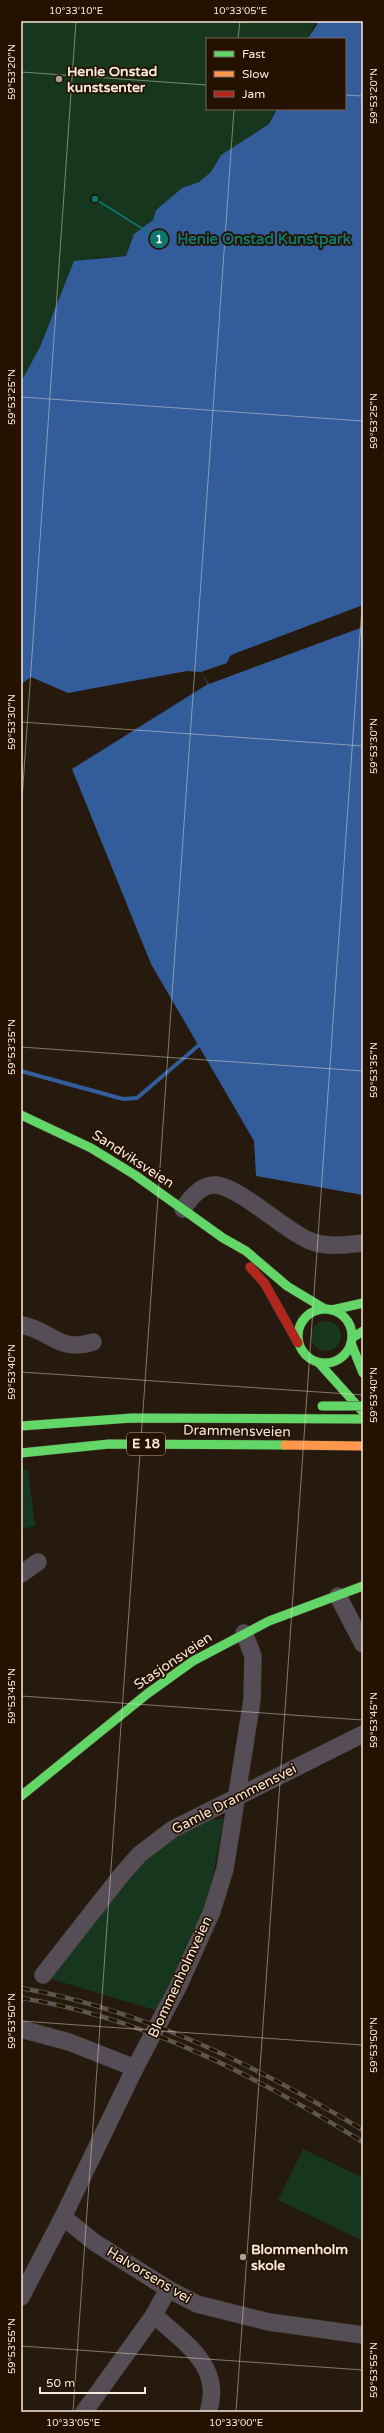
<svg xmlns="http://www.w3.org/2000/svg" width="384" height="2433" font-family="'Varela Round',sans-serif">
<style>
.green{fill:#16371d}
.water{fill:#335c9b}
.pier{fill:#251a0d}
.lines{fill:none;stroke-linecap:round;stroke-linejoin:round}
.stream{stroke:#335c9b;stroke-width:4}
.street-casing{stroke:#41372c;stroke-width:18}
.fast-casing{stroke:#41372c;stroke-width:10}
.slow-casing{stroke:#41372c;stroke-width:10}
.jam-casing{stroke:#41372c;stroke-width:10}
.street{stroke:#554e56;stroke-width:17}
.fast{stroke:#63d668;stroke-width:9}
.slow{stroke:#ff974d;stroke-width:9}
.jam{stroke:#b3261e;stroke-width:9}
.rail-casing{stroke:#5c5552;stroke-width:4.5}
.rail{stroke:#251100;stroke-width:3;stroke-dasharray:9;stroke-linecap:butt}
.fast-bridge-casing{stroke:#41372c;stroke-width:10;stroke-linecap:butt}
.fast-bridge{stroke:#63d668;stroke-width:9}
.ticks{fill:none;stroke:#f7e9db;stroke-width:1;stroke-opacity:0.45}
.poi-dot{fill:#aea193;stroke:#251100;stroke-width:1.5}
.labels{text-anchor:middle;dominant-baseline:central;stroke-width:3.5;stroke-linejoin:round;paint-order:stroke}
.shield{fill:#251100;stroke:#b8a899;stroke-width:1}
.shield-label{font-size:13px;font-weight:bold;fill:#f7e9db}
.poi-label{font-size:14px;font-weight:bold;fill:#f7e9db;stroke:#251100;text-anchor:start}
.street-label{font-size:14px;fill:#f7e9db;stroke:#251100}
.leader{fill:none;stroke:#0f766e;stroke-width:1.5}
.callout-dot{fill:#0f766e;stroke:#251100;stroke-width:1.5}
.mark-label{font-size:12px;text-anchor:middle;font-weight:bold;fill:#fff}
.callout-label{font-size:15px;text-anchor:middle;font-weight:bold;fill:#0f766e;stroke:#251100;stroke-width:3.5;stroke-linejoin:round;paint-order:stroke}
.neatline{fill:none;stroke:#f7e9db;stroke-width:1.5}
.ticks-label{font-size:10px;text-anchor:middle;fill:#f7e9db}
</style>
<rect width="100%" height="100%" fill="#251a0d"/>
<g class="green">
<path d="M21,21H314L315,25L306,39H207V109H276L269,124L221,155L211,172L199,182L182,188L156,210L153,220L134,234L126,256L94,258L21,382Z"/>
<circle cx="326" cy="1336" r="15"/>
<path d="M28,1469L35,1526L21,1529V1470Z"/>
<path d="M224,1818L206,1910L158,2011L48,1978L111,1890L182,1825Z"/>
<path d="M303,2149L363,2178V2241L278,2200Z"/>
</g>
<path class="water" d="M316,21H363V1195L256,1176L254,1141L151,964L72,769L208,684L201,672L187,671L68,693L31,677L21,684V382L40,347L74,261L126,256L134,234L153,220L156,210L182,188L199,182L211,172L221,155L269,124L277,109H345V39H307L317,25Z"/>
<path class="pier" d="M363,605V627L209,684L201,672L227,663L230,656L236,653Z"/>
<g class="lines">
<path class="stream" d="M21,1071L123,1099L137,1098L199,1045"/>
<g class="street-casing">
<g id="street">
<path d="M183,1209C190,1198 201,1184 216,1185C241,1188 283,1229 308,1240C325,1248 345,1245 363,1243"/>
<path d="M21,1325C52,1330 57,1353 93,1342"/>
<path d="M21,1574L38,1562"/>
<path d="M338,1596L363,1644"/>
<path d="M43,1975L123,1873L140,1854L173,1829L363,1734"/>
<path d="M21,2029L69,2042L135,2068"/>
<path d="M63,2217L94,2242L168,2289L197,2304L269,2322L363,2335"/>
<path d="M21,2297L63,2217L135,2068L179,1985L212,1911L225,1869L252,1700L253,1656L244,1633"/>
<path d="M154,2315C183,2342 224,2366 208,2412"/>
<path d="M84,2412L154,2315L168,2289"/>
</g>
</g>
<g class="fast-casing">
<g id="fast">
<path d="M21,1115L91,1148L135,1175L223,1238L246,1251L287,1286L325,1309"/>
<circle cx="325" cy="1336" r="27"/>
<path d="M332,1310L363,1303"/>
<path d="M352,1338L363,1331"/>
<path d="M351,1343L363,1373"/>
<path d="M319,1363L363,1412"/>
<path d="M21,1426L132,1418L363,1419"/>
<path d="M21,1453L109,1444L285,1445"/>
<path d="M21,1796L147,1694L193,1661L269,1621L363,1586"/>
</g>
</g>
<g class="slow-casing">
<path id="slow" d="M285,1445L363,1446"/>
</g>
<g class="jam-casing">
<path id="jam" d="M250,1267L265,1284L298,1343"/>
</g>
<use href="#street" class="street"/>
<use href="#fast" class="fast"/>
<use href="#slow" class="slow"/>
<use href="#jam" class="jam"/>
<g class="rail-casing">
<g id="rail">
<path d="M21,1988C144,2010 257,2066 363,2130"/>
<path d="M21,1998C146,2018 257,2077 363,2142"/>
</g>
</g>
<use href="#rail" class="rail"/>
<g class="fast-bridge-casing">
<path id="fast-bridge" d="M322,1406H363"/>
</g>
<use href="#fast-bridge" class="fast-bridge"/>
</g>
<path class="ticks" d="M238,39L240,21M21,72L207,85M345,95L363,96M21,397L363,421M21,722L363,746M21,814L76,21M21,1047L363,1071M21,1372L363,1395M21,1696L363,1720M21,2021L363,2045M21,2346L363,2370M73,2412L234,109M236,2412L363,592"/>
<g class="poi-dot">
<circle cx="59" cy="79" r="4"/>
<circle cx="243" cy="2257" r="4"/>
</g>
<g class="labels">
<rect class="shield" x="127" y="1433" width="38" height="22" rx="3"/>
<g class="shield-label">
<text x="146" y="1444">E 18</text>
</g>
<g class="poi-label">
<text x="67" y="71">Henie Onstad<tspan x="67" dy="16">kunstsenter</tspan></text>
<text x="251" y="2249">Blommenholm<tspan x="251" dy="16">skole</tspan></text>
</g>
<g class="street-label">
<text transform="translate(133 1159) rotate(33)">Sandviksveien</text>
<text transform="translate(237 1431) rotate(1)">Drammensveien</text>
<text transform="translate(173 1661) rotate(-34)">Stasjonsveien</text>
<text transform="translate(234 1799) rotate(-27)">Gamle Drammensvei</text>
<text transform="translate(180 1977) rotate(-65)">Blommenholmveien</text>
<text transform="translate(149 2275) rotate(31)">Halvorsens vei</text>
</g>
</g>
<path class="leader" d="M95 199L159 239"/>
<g class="callout-dot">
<circle cx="95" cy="199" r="4"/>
<circle cx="159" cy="239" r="10"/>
</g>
<g class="mark-label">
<text x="159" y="243">1</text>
</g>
<g class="callout-label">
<text x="264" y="244">Henie Onstad Kunstpark</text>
</g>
<rect width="384" height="2433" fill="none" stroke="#251100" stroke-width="44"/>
<rect x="206" y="38" width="140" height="72" fill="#251100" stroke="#796758"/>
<rect x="214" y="51" width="20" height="6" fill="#63d668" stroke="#796758"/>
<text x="242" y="58" font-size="12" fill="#f7e9db">Fast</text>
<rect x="214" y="71" width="20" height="6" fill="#ff974d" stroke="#796758"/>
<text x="242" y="78" font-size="12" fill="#f7e9db">Slow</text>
<rect x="214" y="91" width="20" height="6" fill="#b3261e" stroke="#796758"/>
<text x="242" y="98" font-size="12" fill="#f7e9db">Jam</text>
<path d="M40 2387v6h105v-6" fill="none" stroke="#f7e9db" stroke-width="2"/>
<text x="46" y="2387" font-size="12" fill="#f7e9db" stroke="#251100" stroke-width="3" paint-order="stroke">50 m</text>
<rect x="22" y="22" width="340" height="2389" class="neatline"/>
<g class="ticks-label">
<text x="76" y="14">10°33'10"E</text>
<text x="240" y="14">10°33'05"E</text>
<text transform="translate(11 72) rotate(-90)" y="4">59°53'20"N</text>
<text transform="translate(373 96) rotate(-90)" y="4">59°53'20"N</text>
<text transform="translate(11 397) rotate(-90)" y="4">59°53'25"N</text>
<text transform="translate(373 421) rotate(-90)" y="4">59°53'25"N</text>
<text transform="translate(11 722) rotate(-90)" y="4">59°53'30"N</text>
<text transform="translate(373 746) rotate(-90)" y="4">59°53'30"N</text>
<text transform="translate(11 1047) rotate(-90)" y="4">59°53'35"N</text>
<text transform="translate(373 1070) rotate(-90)" y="4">59°53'35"N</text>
<text transform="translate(11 1372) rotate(-90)" y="4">59°53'40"N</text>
<text transform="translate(373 1395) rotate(-90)" y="4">59°53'40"N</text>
<text transform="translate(11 1696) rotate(-90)" y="4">59°53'45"N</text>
<text transform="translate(373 1720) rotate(-90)" y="4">59°53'45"N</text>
<text transform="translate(11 2021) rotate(-90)" y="4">59°53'50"N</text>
<text transform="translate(373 2045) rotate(-90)" y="4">59°53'50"N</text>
<text transform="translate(11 2346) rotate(-90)" y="4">59°53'55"N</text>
<text transform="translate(373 2370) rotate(-90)" y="4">59°53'55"N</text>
<text x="73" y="2426">10°33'05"E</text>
<text x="236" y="2426">10°33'00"E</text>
</g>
</svg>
